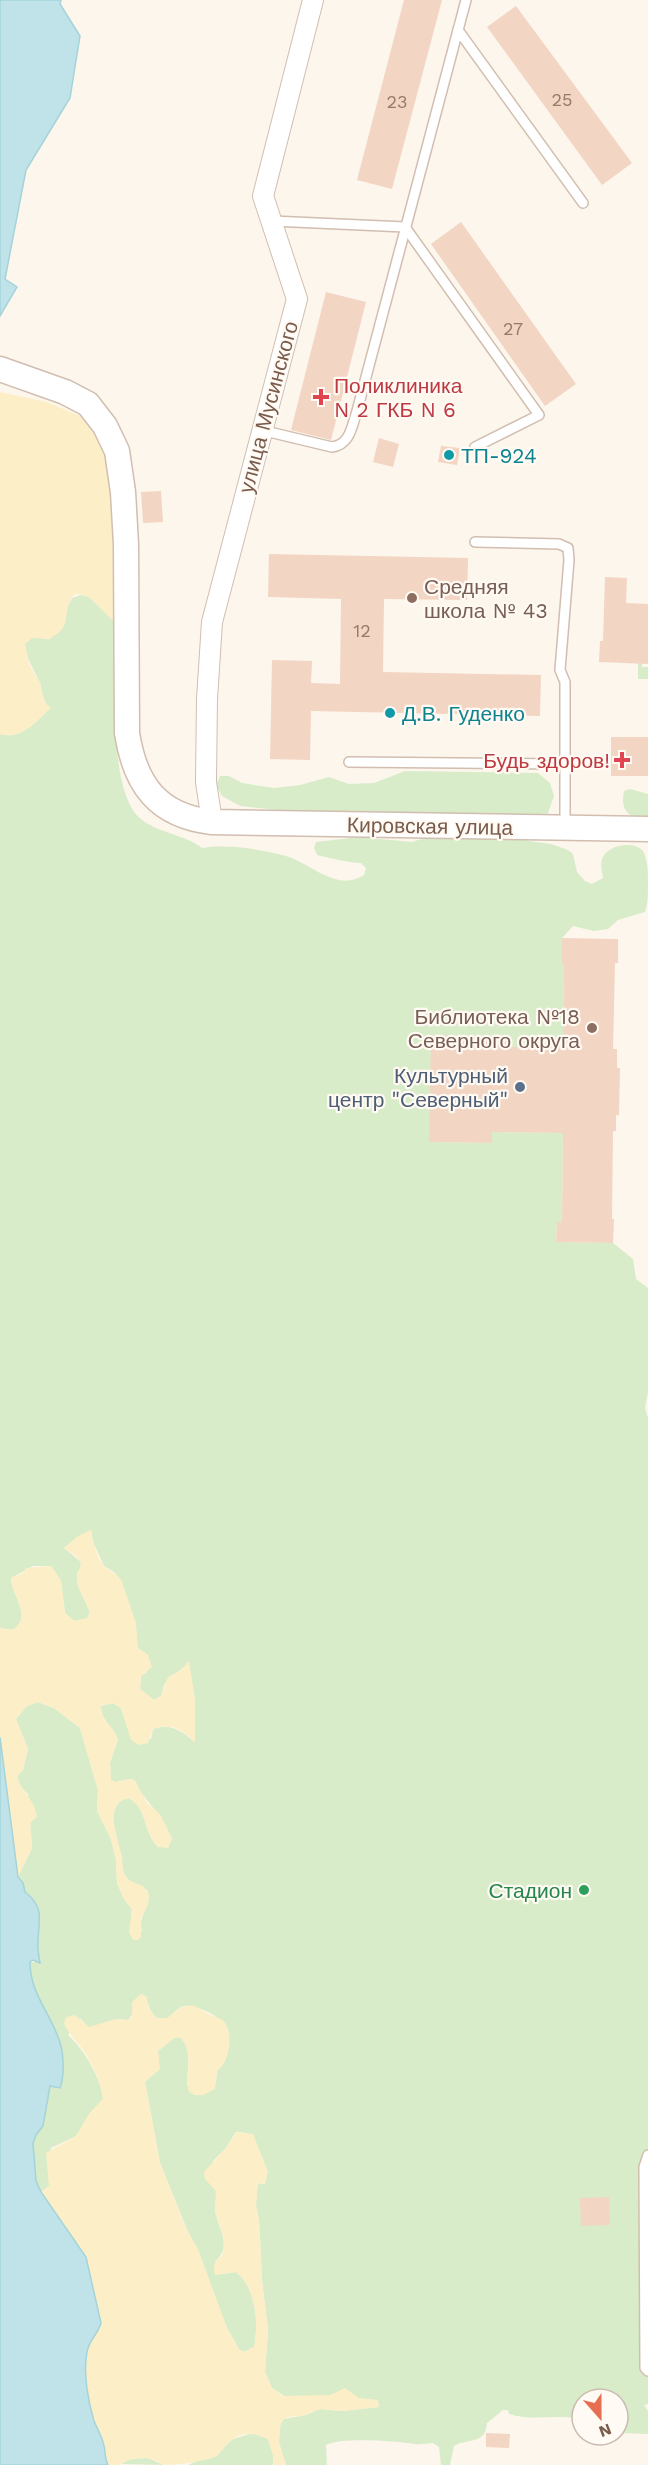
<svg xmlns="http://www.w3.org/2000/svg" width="648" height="2465" font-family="'Work Sans',sans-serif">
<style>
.green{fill:#d8ecc9}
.sand{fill:#fcefc7}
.water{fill:#bfe3e8;stroke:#a5d3da;stroke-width:1.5}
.building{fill:#f3d5c3}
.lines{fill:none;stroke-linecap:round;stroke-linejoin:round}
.service-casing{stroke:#d1beb0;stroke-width:12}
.minor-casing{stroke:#d1beb0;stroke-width:22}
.tertiary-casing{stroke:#d1beb0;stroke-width:27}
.service{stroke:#fff;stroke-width:9}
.minor{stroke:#fff;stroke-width:20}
.tertiary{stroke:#fff;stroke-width:24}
.health-dot{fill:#e0444e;stroke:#fffaf3;stroke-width:2}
.culture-dot{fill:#0f9aa8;stroke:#fffaf3;stroke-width:2}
.education-dot{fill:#8d6e63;stroke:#fffaf3;stroke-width:2}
.service-dot{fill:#5c6f8a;stroke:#fffaf3;stroke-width:2}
.leisure-dot{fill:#2e9e5b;stroke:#fffaf3;stroke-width:2}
.labels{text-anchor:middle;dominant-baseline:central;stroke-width:4.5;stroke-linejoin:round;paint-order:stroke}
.number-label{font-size:18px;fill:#987a6a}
.health-label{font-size:21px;fill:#be3a42;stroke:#fffaf3;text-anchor:start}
.street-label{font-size:21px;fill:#7a5c4d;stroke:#fffaf3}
.culture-label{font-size:21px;fill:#0d838f;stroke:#fffaf3;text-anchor:start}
.education-label{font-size:21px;fill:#785e54;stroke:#fffaf3;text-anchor:start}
.service-label{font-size:21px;fill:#4e5e75;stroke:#fffaf3;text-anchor:end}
.leisure-label{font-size:21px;fill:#27864d;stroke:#fffaf3;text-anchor:end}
</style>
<rect width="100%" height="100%" fill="#fdf6ec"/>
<g class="green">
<path d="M81,595L89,597L116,623C116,666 106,792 141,819C160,834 184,834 202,848C229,844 260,849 286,856C311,863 337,893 364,875L366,868L361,863C355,864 325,857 317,855L314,848L316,842L359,837L412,842L424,838L491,836L551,844L568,850L573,854L577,872L585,881L592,884L603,878C602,872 600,865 602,859C607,845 633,840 643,851C648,860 648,873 648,884C648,894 648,903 645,912L618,920L608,929L594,931L573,926L562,938V963L564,964L563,1048L511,1047L510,1037L431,1036L430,1142L491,1143L492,1132L563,1133L562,1223H557L556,1242L613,1243L633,1259L636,1279L648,1288V1392L645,1408L648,1418V2404L644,2405L648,2411V2434L624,2433L608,2443L586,2436L618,2435V2399H582V2420C558,2413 533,2422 509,2414L508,2410H503L487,2423C486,2445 467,2438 454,2446L450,2465H441L439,2447L433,2443C427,2443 421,2445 415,2444C397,2441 340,2437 326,2445L327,2465H286C281,2452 273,2430 284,2419L306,2415L320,2409L342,2411L378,2407L284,2405V2396L272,2388L265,2372L268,2330L262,2280L259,2219L256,2207V2188L259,2183L265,2184C267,2158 257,2151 242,2132H236L226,2148L213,2161L211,2185L216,2191C217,2199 214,2207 216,2215C221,2235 232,2245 215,2262L222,2274L236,2272C256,2287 259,2324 254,2347L244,2352L239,2349L227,2328L160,2163L145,2082L159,2068L158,2051L174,2038H182L189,2050L187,2085L216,2082L217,2070L225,2061L229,2041C226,2035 221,2020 215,2016C208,2011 193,2005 184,2006C176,2008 175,2013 169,2017C155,2026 148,2007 146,1996L128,2020L116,2019L94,2027H88L80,2018L68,2035C83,2048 102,2079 103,2099L90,2113L76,2136L51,2148L49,2186L41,2192L36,2181L33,2143L36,2135L43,2126L50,2086L60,2088C65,2075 64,2049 58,2036C47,2009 30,1994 30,1962H40C39,1956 37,1949 38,1942C38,1922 45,1907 25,1892L23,1883L18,1877L32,1848L28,1794L20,1787L17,1776L23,1770L28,1749L16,1719L27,1706L38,1702L54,1708L80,1728L98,1790L97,1811L111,1839L116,1860L117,1883L124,1899L132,1909L131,1923L142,1932C137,1915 153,1906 147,1890C141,1886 131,1884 127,1878C121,1872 123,1863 121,1856C118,1838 102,1803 129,1798C148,1809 143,1832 158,1847L172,1839C163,1816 145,1799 130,1779L116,1782L111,1780L110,1763L118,1739C113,1726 101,1721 101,1706L113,1703L121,1708L130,1735L151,1739L153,1729C170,1722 183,1732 195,1742V1699L188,1662C183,1672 172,1672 166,1682C163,1685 163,1691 161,1696L154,1700L140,1689L141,1676L147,1672L148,1655L138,1648L122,1582L114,1572L104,1566L93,1542L91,1530L64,1548L81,1562L80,1569L77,1573L78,1586L90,1612L87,1619L74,1621L65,1613L61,1581L51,1566H33L11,1578C11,1595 34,1617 13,1630L0,1628V734C23,740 36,721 50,708C41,700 43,691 39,681C33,667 26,659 25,644L32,637L50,639L72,598Z"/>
<path d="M638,633L643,642L642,667H648V679H638Z"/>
<path d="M405,771L538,773L550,783L554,796L547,816L298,812L240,806L222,796L216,785L220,776H229L242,783L274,788L300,785L329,777L349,784L374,783Z"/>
<path d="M630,789L648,794V823C629,817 620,812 624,791Z"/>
<path d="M252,2433L268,2439L273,2455V2465H188L201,2459H209L222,2449L227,2441Z"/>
<path d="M148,2458L164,2465L121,2464L128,2459Z"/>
</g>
<g class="sand">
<path d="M0,392L47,402L80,416L101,443L113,475L116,623C108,617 95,601 88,597C64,584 69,617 64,626C62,631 55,635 50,639L32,638L25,644L29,664L40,683L45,703L51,708C36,721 23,740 0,734Z"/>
<path d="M91,1530C93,1542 96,1557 104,1566C110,1573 118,1573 122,1582L136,1623L138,1648L148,1655L152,1667L141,1676L140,1689L154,1700L161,1696L168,1677L180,1671L189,1661L195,1699V1743C185,1730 169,1722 153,1729L148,1743L139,1745L131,1740L121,1708L113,1703L101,1706C101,1721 113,1726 118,1739L110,1763L111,1780L116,1782L131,1779L135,1780L147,1803L160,1814L172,1839L168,1848L158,1847C143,1832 148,1809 129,1798C102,1803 118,1839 122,1857C123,1866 122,1872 128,1880L143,1886L149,1894L148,1905L141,1918V1937L138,1940H133L129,1932L132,1909L124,1899L117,1882L116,1860L111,1839L97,1811L98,1790L80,1728L54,1708L38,1702L27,1706L16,1719L28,1749L23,1770L17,1776C21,1792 35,1799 37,1817L30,1823L32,1848L18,1877L0,1737V1628L12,1630C34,1617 11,1595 11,1578L23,1573L26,1568L51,1566L61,1581L65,1613L74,1621L87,1618L90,1612L78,1586L77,1573L80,1569L81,1562L77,1557L64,1548L78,1536Z"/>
<path d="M141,1994L146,1996L149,2008L156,2018H167C174,2014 177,2007 187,2006C196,2004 201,2010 208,2014C214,2017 221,2017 225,2023C234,2035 229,2063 217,2071L215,2089L203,2095H195L189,2092C184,2073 195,2056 181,2038H174L158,2051L160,2069L145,2082L160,2163L186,2228L198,2249L227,2328L239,2349L244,2352L254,2347C259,2324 256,2287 236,2272L215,2275C212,2265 216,2261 223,2254L224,2238L215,2212L216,2191L205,2179L204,2172L226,2148L237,2132L253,2134L268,2172L265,2184L258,2183L256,2207L259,2219L262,2280L268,2330L265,2372L272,2388L282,2396L330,2395L345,2388L359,2398L378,2400L379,2407L342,2411L320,2409L306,2415L288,2417L281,2421L279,2442L286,2465H273V2455L268,2439C242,2427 233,2437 217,2456C205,2461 178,2465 165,2465C161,2464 161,2463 157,2461C146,2456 129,2457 121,2465H108C104,2457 106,2450 103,2442C101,2435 97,2428 94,2421C88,2401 83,2373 87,2352C89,2340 98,2334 101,2323L86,2257L41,2192L49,2186L46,2153L76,2136L90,2113L103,2099C102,2082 90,2059 80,2046C73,2037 68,2033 64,2023L66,2017L75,2015L89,2027L116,2019L128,2020L132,2016V2002Z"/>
</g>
<g class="water">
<path d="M0,0H61L60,4L80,36L70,98L26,170L5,279L17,287L0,316Z"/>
<path d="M0,1737L18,1877L23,1883L25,1892C46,1908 38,1922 38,1942C37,1949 39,1956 40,1963L33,1960L30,1962C30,1992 48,2010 58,2037C64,2050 65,2075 60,2088L50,2086L43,2126L36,2135L33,2143L36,2181L41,2192L86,2257L101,2323C98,2334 89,2340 87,2352C83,2373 88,2401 94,2421C97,2428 101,2435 103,2442C106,2450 104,2457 108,2465H0Z"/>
</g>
<g class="building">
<path d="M404,0H442L392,189L357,180Z"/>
<path d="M516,6L632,163L602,185L487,27Z"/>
<path d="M461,222L576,384L545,406L431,244Z"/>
<path d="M326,292L366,302L331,440L291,430Z"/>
<path d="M379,438L399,444L393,467L373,462Z"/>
<path d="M441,446L460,448L457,465L438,462Z"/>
<path d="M161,491L163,522L143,523L141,492Z"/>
<path d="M269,554L468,558L467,600L384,599L383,672L541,675L540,716L311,711L310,760L270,759L272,660L312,661L311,683L340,684L341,599L268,597Z"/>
<path d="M605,577L627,578L626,603L648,604V664L599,662L600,641H603Z"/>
<rect x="611" y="737" width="37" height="39"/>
<path d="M562,938L618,939V963H615L613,1049H617V1068H620L619,1115H616V1131H613L612,1219H614L613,1243L556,1242L557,1222L562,1223L563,1133L492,1132V1143L429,1142L431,1035L511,1037V1047L563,1048L564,964H562Z"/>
<path d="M609,2197L610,2225L581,2226L580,2198Z"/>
<path d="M486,2433L510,2434L509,2448L486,2447Z"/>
</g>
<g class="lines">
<g class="service-casing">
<g id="service">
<path d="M458,30L583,203"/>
<path d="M272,221L405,227L539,415L475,447"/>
<path d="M261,430L332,447C350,445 352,426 357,411L466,0"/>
<path d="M475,542L559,544L568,548L569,560L560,670L565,682V826"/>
<path d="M349,762L565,764"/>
<path d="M648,2155L644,2167L645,2368L648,2371"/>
</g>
</g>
<g class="minor-casing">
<path id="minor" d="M212,822L206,782L207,699L212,622L297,299L263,196L313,0"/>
</g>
<g class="tertiary-casing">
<path id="tertiary" d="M0,369L65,392L88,404L105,426L117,451L123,492L126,544L127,733C135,785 158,816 212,822L648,829"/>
</g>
<use href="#service" class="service"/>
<use href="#minor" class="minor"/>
<use href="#tertiary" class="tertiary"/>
</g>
<g class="health-dot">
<path d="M318 388h6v6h6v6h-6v6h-6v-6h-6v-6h6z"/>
<path d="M619 751h6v6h6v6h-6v6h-6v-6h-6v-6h6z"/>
</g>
<g class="culture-dot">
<circle cx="449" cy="455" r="6"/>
<circle cx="390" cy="713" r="6"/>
</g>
<g class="education-dot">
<circle cx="412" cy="598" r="6"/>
<circle cx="592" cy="1028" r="6"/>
</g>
<circle class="service-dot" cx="520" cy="1087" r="6"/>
<circle class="leisure-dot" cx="584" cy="1890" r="6"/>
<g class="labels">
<g class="number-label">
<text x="562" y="99">25</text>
<text x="397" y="101">23</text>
<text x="513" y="328">27</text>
<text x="362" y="630">12</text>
</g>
<g class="health-label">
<text x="334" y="385">Поликлиника<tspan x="334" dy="24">N 2 ГКБ N 6</tspan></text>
<text x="610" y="760" text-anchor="end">Будь здоров!</text>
</g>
<g class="street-label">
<text transform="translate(268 407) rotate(-75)">улица Мусинского</text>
<text transform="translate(430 826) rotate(1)">Кировская улица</text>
</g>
<g class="culture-label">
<text x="461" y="455">ТП-924</text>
<text x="402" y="713">Д.В. Гуденко</text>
</g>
<g class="education-label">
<text x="424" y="586">Средняя<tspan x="424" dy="24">школа № 43</tspan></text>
<text x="580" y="1016" text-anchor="end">Библиотека №18<tspan x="580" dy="24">Северного округа</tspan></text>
</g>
<g class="service-label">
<text x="508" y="1075">Культурный<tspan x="508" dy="24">центр "Северный"</tspan></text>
</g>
<g class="leisure-label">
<text x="572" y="1890">Стадион</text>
</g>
</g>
<g transform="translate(600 2417) rotate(159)"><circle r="28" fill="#fffaf3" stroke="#cabbb1" stroke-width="1.5"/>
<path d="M0-4.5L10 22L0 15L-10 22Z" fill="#e76f51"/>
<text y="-9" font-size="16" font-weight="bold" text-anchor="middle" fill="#7a5c4d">N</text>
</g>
</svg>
